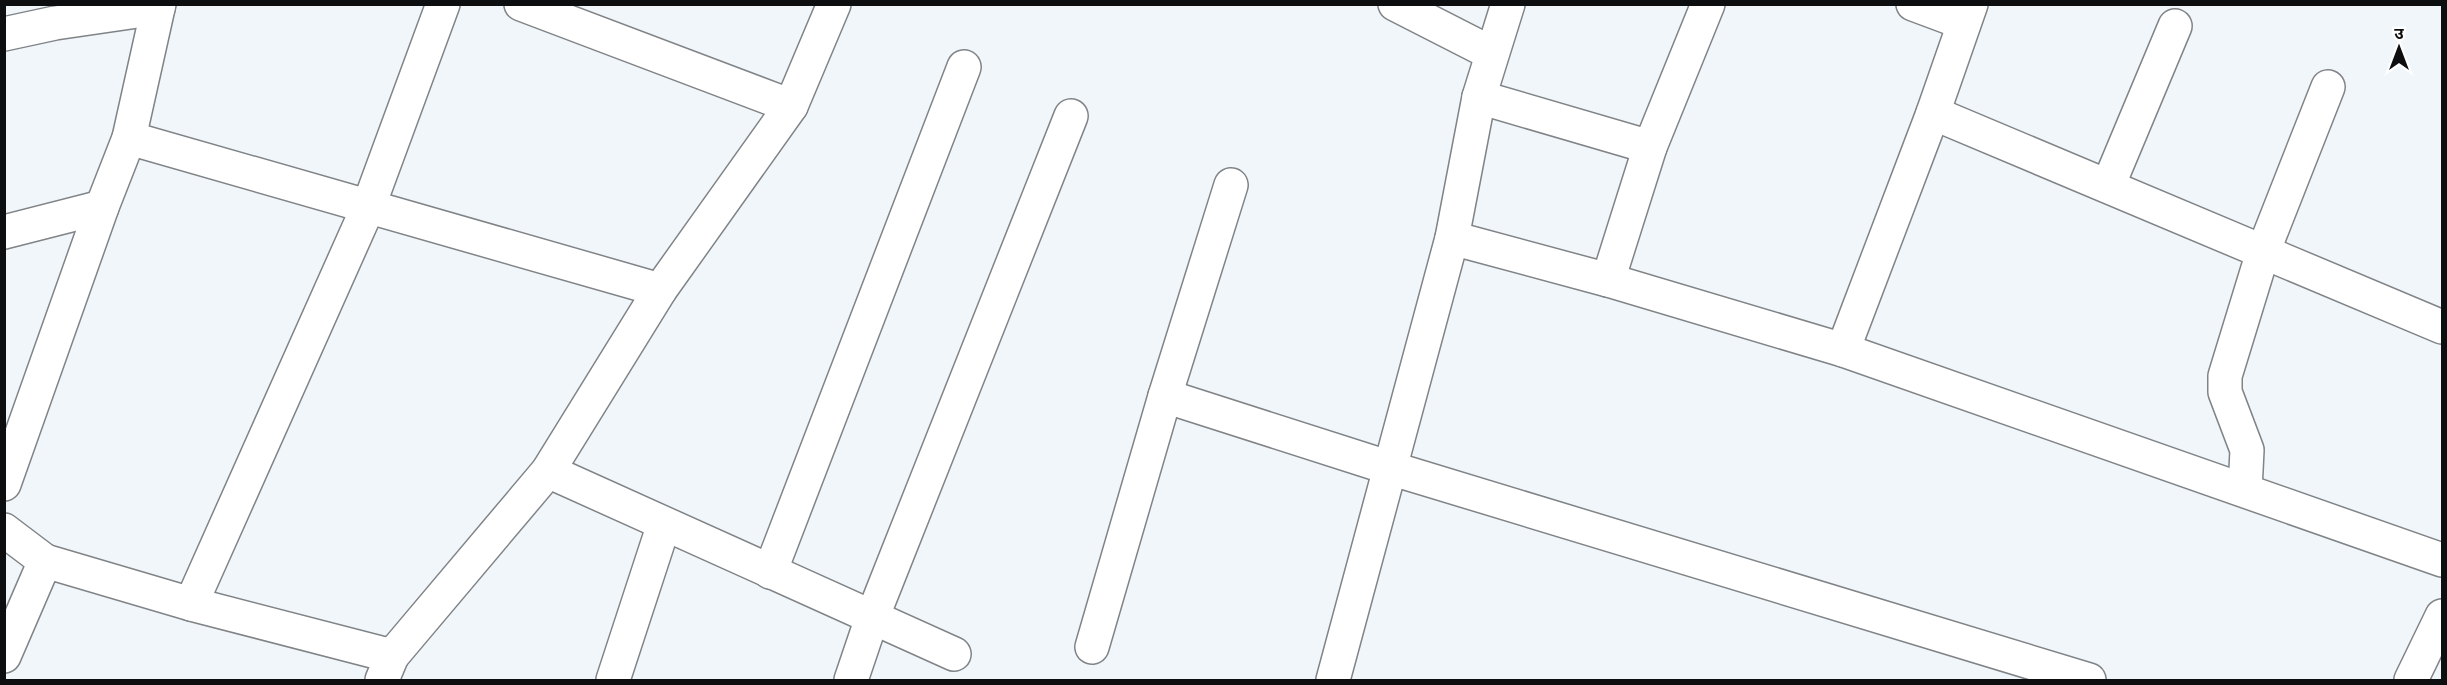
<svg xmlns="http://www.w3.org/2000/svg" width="2447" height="685" font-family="Montserrat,'Noto Sans Devanagari',sans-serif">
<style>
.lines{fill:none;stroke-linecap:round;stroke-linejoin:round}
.street-casing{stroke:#808487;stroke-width:36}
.street{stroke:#fff;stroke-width:33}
</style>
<rect width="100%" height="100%" fill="#f1f6fa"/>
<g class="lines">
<g class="street-casing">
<g id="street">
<path d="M1395,4L1491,53"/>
<path d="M1913,4L1964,23"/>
<path d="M4,34L55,23L158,8L159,4"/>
<path d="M1479,97L1650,147L1708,4"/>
<path d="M791,106L834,4"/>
<path d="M1933,113L2442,327"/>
<path d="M129,138L158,8"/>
<path d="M2108,186L2175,26"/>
<path d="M4,232L102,207"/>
<path d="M1452,238L1608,280L1843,350L2442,560"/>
<path d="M1608,280L1650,147"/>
<path d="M1843,350L1933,113L1971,4"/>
<path d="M1165,396L1390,468L2089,680"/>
<path d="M548,471L954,654"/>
<path d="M4,484L102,207L129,138L660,290"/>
<path d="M2245,490L2247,450L2225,392V376L2263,252L2328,87"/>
<path d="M4,530L45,561"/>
<path d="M770,572L964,67"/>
<path d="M191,604L369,205L443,4"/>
<path d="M1092,647L1165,396L1231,185"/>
<path d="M4,656L45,561L191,604L392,656L382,680"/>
<path d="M392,656L548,471L660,290L791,106L521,4"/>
<path d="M613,680L664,524"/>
<path d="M851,680L872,618L1071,116"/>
<path d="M1333,680L1452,238L1479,97L1508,4"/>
<path d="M2411,680L2442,616"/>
</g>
</g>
<use href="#street" class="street"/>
</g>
<rect width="2447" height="685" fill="none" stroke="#0d0e0f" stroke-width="12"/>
<g transform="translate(2399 48)" stroke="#ffffff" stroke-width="4.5" paint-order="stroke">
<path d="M0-4.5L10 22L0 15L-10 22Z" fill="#0d0e0f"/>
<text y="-9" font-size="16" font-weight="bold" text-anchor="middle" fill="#0d0e0f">उ</text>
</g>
</svg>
